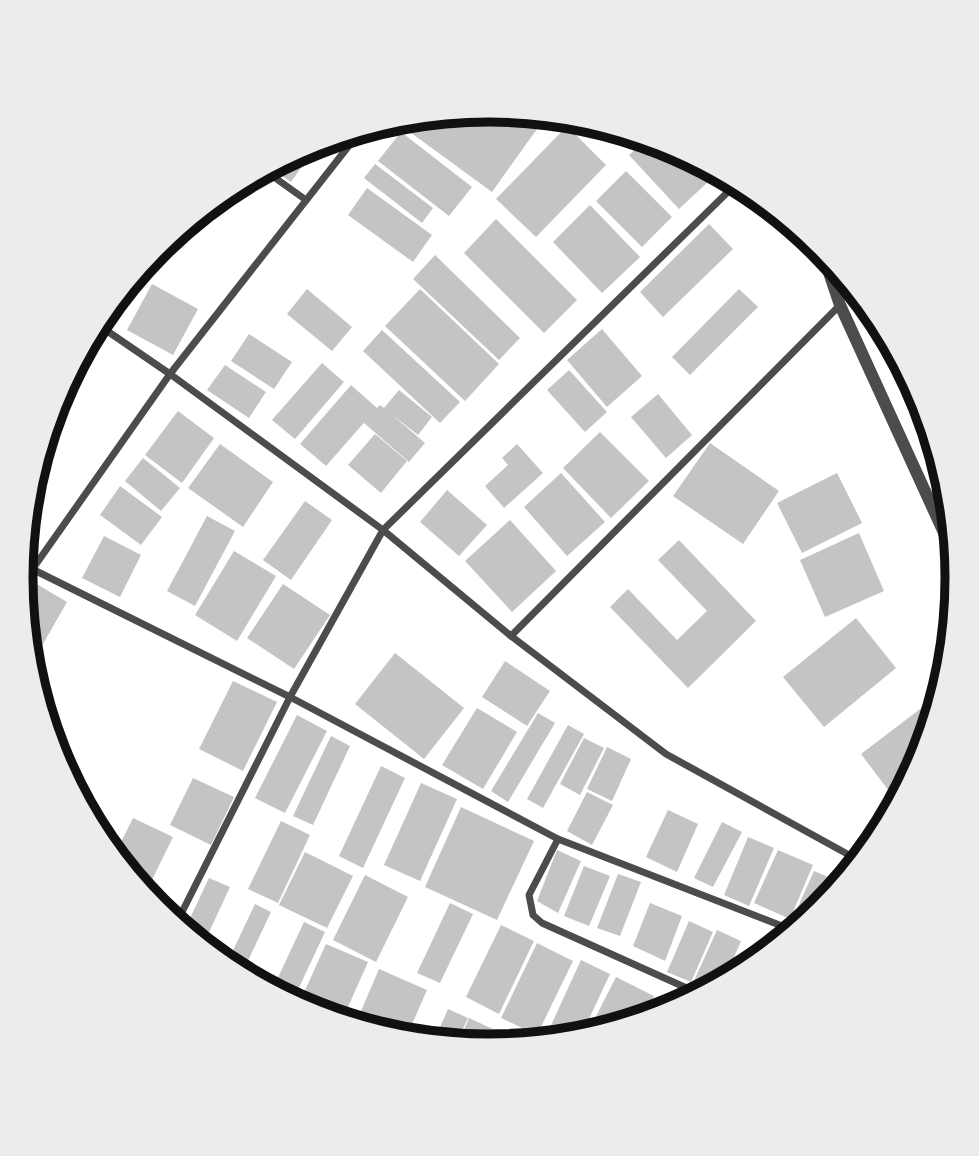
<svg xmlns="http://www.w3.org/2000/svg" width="979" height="1156" font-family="'Archivo Narrow',sans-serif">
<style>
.building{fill:#c4c4c4}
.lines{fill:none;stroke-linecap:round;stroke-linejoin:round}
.minor{stroke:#4c4c4c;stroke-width:7}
.tertiary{stroke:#4c4c4c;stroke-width:12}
.rim{fill:none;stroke:#111;stroke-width:9}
</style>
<rect width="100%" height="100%" fill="#fff"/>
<g class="building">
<path d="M490,110L513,112L537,129L492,192L403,127L411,117Z"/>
<path d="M567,126L606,165L536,237L496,199Z"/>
<path d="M401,132L472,187L449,216L378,161Z"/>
<path d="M647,139L669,145L689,156L710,180L679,209L629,155Z"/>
<path d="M319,142L291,182L270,167L311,145Z"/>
<path d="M375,164L433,208L422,223L364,178Z"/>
<path d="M626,171L672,217L642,247L596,201Z"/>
<path d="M367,188L432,235L413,262L348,215Z"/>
<path d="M590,205L640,257L602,293L553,242Z"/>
<path d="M496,219L577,300L544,333L464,253Z"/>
<path d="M709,224L733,249L663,317L640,292Z"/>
<path d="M435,255L520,338L499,360L413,279Z"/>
<path d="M152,284L198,309L173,355L127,330Z"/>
<path d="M307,289L352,327L332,351L287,314Z"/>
<path d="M420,289L499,364L465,401L385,326Z"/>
<path d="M739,289L758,307L690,375L672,357Z"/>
<path d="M602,329L642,376L607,407L567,360Z"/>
<path d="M382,330L460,402L440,423L363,351Z"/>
<path d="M249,334L292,362L274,389L231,361Z"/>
<path d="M322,363L344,382L295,439L272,420Z"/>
<path d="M225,365L266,392L249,418L207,390Z"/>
<path d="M569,370L607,412L585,432L547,390Z"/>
<path d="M351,385L377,408L380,405L384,408L399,390L432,417L418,435L391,414L425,443L409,462L364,423L369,417L326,466L300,444Z"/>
<path d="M658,394L692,435L666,458L631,417Z"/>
<path d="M178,411L214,438L182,483L145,455Z"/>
<path d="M600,432L649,481L611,518L563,468Z"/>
<path d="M375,434L407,461L381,493L348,465Z"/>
<path d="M710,443L779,491L743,544L673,496Z"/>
<path d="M220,444L273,482L243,527L188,488Z"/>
<path d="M517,444L543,473L504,508L485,486L508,465L502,458Z"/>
<path d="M143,458L180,488L161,511L125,481Z"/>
<path d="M38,461L51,470L29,502L30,486Z"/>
<path d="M561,473L605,522L567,556L524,507Z"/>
<path d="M837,473L862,523L802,553L777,503Z"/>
<path d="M120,486L162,517L141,545L100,515Z"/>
<path d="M447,490L487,525L459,556L420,522Z"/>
<path d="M305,501L332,520L291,580L263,560Z"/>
<path d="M207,516L235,531L195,606L167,591Z"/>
<path d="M510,520L556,571L512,612L465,561Z"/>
<path d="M859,533L884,591L825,617L800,560Z"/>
<path d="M104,536L141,555L120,597L82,578Z"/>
<path d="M679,540L756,621L688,688L610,607L628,589L677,640L707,611L658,560Z"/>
<path d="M234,551L276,576L237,641L195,615Z"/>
<path d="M35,583L67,602L31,665L23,603Z"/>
<path d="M283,584L330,615L294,669L247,638Z"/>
<path d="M856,618L896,668L824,727L783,677Z"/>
<path d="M395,653L464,708L424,759L355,704Z"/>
<path d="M505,661L550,691L527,726L482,697Z"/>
<path d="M233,681L277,702L243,771L199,749Z"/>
<path d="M928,703L936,714L922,758L898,803L861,754Z"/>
<path d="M477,708L517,732L483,789L442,765Z"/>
<path d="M538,713L555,723L508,802L491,791Z"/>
<path d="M297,715L327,731L285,813L255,798Z"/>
<path d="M568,725L584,734L543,808L527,799Z"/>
<path d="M331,736L350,746L313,825L293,816Z"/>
<path d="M584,738L604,748L580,795L560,784Z"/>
<path d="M607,747L631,759L612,801L587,789Z"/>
<path d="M381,766L405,778L363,868L339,856Z"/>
<path d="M193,778L234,797L211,845L170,825Z"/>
<path d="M421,783L457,799L420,881L384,865Z"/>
<path d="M587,792L613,805L592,845L567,831Z"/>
<path d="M461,807L534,841L497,920L425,887Z"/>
<path d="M668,810L698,824L677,872L646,857Z"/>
<path d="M133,818L173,837L145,894L114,856Z"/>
<path d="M281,821L310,835L278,903L248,889Z"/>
<path d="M722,822L742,832L713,887L694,878Z"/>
<path d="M748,837L774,848L749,906L724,895Z"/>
<path d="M557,850L581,861L558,913L537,901Z"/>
<path d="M778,850L813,865L790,919L754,903Z"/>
<path d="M305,852L353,876L327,928L279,905Z"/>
<path d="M584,866L610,876L589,926L564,916Z"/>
<path d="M814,871L842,883L820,910L802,925L792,920Z"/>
<path d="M618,874L641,882L620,936L597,928Z"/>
<path d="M365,875L408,897L376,962L333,940Z"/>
<path d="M209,878L230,887L204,943L184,931Z"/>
<path d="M450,903L473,914L440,983L417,973Z"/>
<path d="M650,903L682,916L665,961L633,946Z"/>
<path d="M255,904L271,912L245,967L229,959Z"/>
<path d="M689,921L713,932L691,982L667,972Z"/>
<path d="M304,922L325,932L296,994L275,984Z"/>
<path d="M501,925L534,941L499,1014L466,997Z"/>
<path d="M717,930L741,941L723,982L709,990L693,983Z"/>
<path d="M537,943L573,961L537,1035L501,1018Z"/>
<path d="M326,944L368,962L344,1016L302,997Z"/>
<path d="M738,955L756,962L728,979Z"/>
<path d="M581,960L610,974L580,1038L559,1040L547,1034Z"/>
<path d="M379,969L427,990L406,1038L358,1018Z"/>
<path d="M616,977L654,996L642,1019L586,1036Z"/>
<path d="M448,1009L468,1018L456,1043L434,1041Z"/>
<path d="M469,1018L497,1031L490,1046L458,1043Z"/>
<path d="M502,1031L526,1043L495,1046Z"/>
</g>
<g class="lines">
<g class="minor">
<path d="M264,170L306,200"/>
<path d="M738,182L383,530L511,636L840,305"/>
<path d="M97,324L170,374L383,530L290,697L176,924"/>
<path d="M32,569L290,697L558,839L795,931"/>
<path d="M22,584L170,374L362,129"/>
<path d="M511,636L666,754L860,861"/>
<path d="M558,839L529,895L533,915L542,923L700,994"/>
<path d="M273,991L333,1018"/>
</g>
<path class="tertiary" d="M820,246L840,305L956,559"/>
</g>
<path d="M0 0H979V1156H0ZM33 578a456 456 0 1 1 912 0a456 456 0 1 1-912 0Z" fill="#ececec" fill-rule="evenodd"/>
<path class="rim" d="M33 578a456 456 0 1 1 912 0a456 456 0 1 1-912 0Z"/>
</svg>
